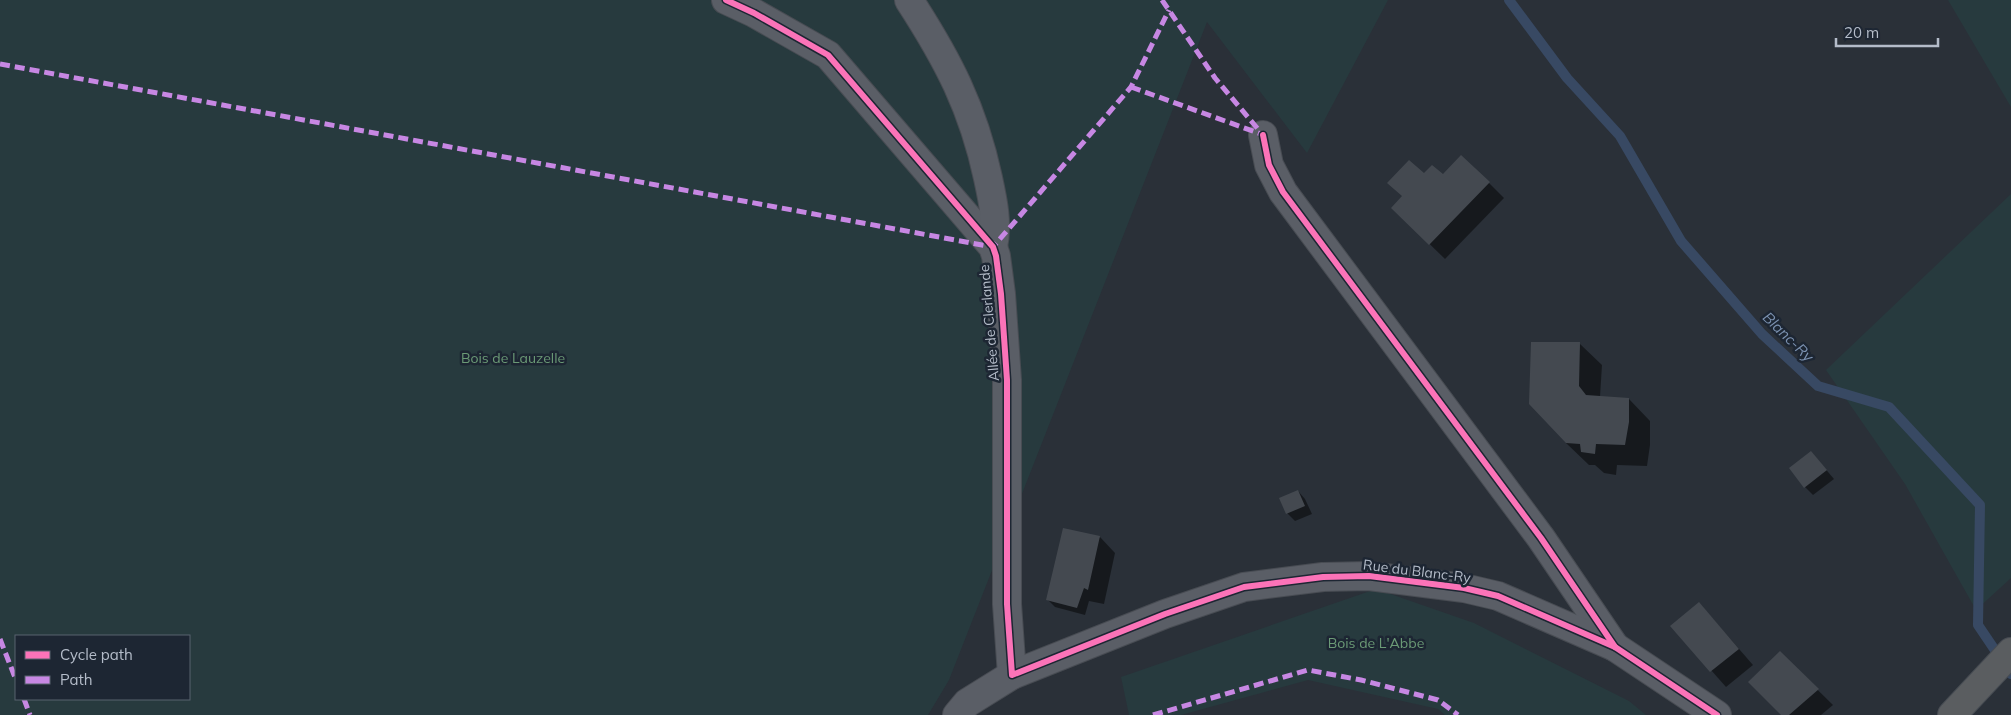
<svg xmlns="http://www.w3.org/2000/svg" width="2011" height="715" font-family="Mulish,sans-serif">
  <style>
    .green { fill: #273a3e; fill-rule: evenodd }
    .shadow { fill: #0007 }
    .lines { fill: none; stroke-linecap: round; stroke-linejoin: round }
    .stream { stroke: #384963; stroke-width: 10 }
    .building { fill: #444950 }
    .street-casing { stroke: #484c53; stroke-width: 30 }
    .highway-casing { stroke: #474c53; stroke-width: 30 }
    .street { stroke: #5a5e66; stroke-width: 28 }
    .highway { stroke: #5a5d60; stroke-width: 28 }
    .quiet { stroke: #c787e3; stroke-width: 5; stroke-dasharray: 10 5; stroke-linecap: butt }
    .cycleway-casing { stroke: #1d2633; stroke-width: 9 }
    .cycleway { stroke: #fb73b8; stroke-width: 6 }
    .labels { text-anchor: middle; stroke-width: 5; stroke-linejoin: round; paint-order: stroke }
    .street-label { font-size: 14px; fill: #b4bcc9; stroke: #1d2633 }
    .park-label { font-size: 14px; fill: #6b9a76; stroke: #1d2633 }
    .water-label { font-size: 15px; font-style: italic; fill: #7c92b1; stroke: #1d2633 }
  </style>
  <rect width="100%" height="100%" fill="#2a3038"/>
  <g class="green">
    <path d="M0 0H1388L1307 153 1207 22 949 680 928 715H0ZM16 636H189V699H16Z"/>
    <path d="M1948 0H2011V107Z"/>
    <path d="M2011 194V578L1976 610 1905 484 1826 370Z"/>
    <path d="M1376 589 1474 623 1629 701 1646 715H1445L1438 709 1308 680 1181 715H1129L1121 677Z"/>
  </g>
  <g class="shadow">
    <path d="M1424 175 1443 176 1489 183 1504 198 1445 259 1408 223Z"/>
    <path d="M1580 344 1602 365 1600 397 1629 399 1650 421V445L1647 466 1617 465 1616 475 1604 473 1595 465H1589L1566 443Z"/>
    <path d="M1811 452 1834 479 1813 495 1805 487Z"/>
    <path d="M1298 491 1305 499 1312 514 1295 521 1287 513Z"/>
    <path d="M1100 537 1115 553 1104 604 1089 601 1085 615 1055 607 1047 599Z"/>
    <path d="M1699 603 1753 665 1726 687 1672 626Z"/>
    <path d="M1780 653 1833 705 1821 715H1783Z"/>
  </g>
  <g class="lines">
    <path class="stream" d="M1509 0 1567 78 1620 136 1681 241 1762 334 1818 386 1889 407 1980 505 1978 625 2011 674"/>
  </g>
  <g class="building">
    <path d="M1461 155 1490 182 1429 245 1391 208 1402 196 1387 183 1409 160 1424 173 1432 165 1443 174Z"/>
    <path d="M1531 342H1580L1579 386 1586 395 1629 398V422L1625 445 1596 444 1595 454 1581 452 1580 444 1566 443 1529 404Z"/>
    <path d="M1811 451 1827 470 1804 488 1789 468Z"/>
    <path d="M1298 490 1305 506 1286 514 1279 498Z"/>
    <path d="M1063 528 1100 536 1088 590 1084 588 1077 608 1046 600Z"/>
    <path d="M1699 602 1739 649 1710 672 1670 626Z"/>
    <path d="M1780 651 1819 689 1789 715H1781L1748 682Z"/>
  </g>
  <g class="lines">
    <g class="street-casing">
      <g id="street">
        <path d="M726 0 754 13 828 55 993 247 996 256 1001 294 1007 380V604L1012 675"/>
        <path d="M909 0C948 60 973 108 988 178 993 201 998 224 993 247"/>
        <path d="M1263 135 1269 165 1283 192 1541 538 1615 647"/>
        <path d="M957 715 967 703 1012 675 1165 614 1244 587 1323 577 1369 576 1464 588 1498 596 1615 647 1717 715"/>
      </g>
    </g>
    <g class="highway-casing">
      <path id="highway" d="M1952 715 2011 652"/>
    </g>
    <use href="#street" class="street"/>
    <use href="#highway" class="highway"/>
    <g class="quiet">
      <path d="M1162 0 1215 78 1263 135"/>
      <path d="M0 64 993 247 1131 87 1169 10"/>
      <path d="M1131 87 1261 134"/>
      <path d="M0 639 16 680"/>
      <path d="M24 699 30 715"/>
      <path d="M1153 715 1308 670 1361 680 1438 700 1458 715"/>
    </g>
    <g class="cycleway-casing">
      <g id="cycleway">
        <path d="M726 0 754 13 828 55 993 247 996 256 1001 294 1007 380V604L1012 675 1165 614 1244 587 1323 577 1369 576 1464 588 1498 596 1615 647 1717 715"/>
        <path d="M1263 135 1269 165 1283 192 1541 538 1615 647"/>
      </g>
    </g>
    <use href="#cycleway" class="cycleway"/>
  </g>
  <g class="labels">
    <g class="street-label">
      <text transform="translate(989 323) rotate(-95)" y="5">Allée de Clerlande</text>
      <text transform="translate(1417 571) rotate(7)" y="5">Rue du Blanc-Ry</text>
    </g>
    <g class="park-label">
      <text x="513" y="363">Bois de Lauzelle</text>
      <text x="1376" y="648">Bois de L'Abbe</text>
    </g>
    <g class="water-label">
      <text transform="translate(1788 337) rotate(44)" y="5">Blanc-Ry</text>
    </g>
  </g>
  <rect x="15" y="635" width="175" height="65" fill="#1d2633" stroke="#59626f"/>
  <rect x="25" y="651" width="25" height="8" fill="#fb73b8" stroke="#59626f"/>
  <text x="60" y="660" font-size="15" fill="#b4bcc9">Cycle path</text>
  <rect x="25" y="676" width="25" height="8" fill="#c787e3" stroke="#59626f"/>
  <text x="60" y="685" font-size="15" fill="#b4bcc9">Path</text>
  <path d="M1836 38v8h102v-8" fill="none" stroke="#b4bcc9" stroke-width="2.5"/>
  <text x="1844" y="38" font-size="15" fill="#b4bcc9" stroke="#1d2633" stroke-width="4" paint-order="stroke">20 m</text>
</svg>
